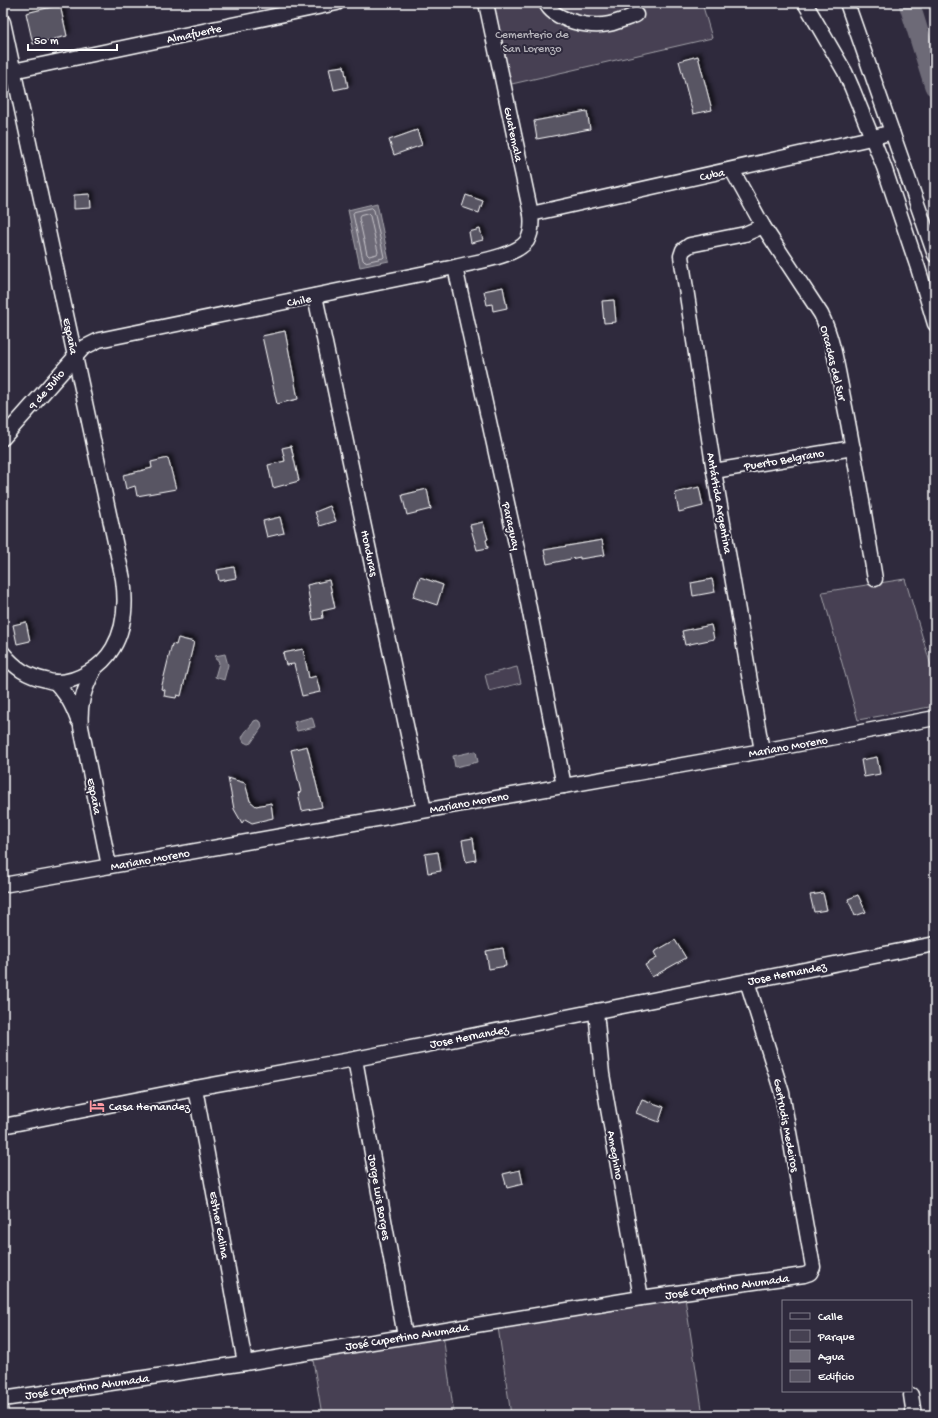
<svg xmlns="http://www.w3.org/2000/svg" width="938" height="1418" font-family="'Gochi Hand',sans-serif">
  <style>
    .green { fill: #464152; stroke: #a2a0a8 }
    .water { fill: #6d6a77; stroke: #a7a6ad }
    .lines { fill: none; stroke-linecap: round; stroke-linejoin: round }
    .shore { stroke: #c5c3c9; stroke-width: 1 }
    .river { stroke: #6d6a77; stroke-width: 21 }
    .building { fill: #595564; stroke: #fff; filter: url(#shadow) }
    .minor-casing { stroke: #fff; stroke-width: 17 }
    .minor { stroke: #2f2a3d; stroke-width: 14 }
    .labels { text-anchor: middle; stroke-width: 4; stroke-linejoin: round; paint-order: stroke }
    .street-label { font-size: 12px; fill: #fff; stroke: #2f2a3d }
    .park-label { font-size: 12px; fill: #b5b3ba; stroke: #2f2a3d }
    .poi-label { font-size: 12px; fill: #fff; stroke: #2f2a3d; text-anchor: start }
  </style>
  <defs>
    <filter id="shadow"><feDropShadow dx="3.5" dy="-3.5" stdDeviation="2" flood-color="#0009"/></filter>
  </defs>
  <rect width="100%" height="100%" fill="#2f2a3d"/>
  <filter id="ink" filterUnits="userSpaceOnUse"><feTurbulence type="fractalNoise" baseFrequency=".025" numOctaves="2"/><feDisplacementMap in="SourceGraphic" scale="8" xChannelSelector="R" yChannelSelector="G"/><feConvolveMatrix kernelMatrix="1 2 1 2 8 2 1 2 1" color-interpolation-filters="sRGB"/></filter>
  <g filter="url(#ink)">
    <g class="green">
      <path d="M486 3H702L712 38 503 86Z"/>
      <path d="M905 579 935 679V706L858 720 822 592Z"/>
      <path d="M517 667 521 683 489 691 485 675Z"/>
      <path d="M685 1298 703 1415H511L498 1327Z"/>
      <path d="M443 1335 454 1415H322L312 1354Z"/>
    </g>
    <g class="water">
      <path d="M377 203 389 261 360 267 348 210Z"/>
      <path d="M225 654 228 665 224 680 215 677 219 663 218 660H216L215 656Z"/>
      <path d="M312 717 315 727 297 731 294 722Z"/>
      <path d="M257 720 261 722 262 727 251 743 248 744 244 742 242 738C245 730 251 727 254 721Z"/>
      <path d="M476 751 478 762 455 767 453 756Z"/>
    </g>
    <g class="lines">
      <g class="shore">
        <path d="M372 208 374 210 384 257 383 258 365 262 363 260 353 214 354 212Z"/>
        <path d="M368 214 370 216 378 252 377 254 369 256 367 254 359 218 360 216Z"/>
      </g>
      <path class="river" d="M909 3 935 86"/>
    </g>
    <g class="building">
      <path d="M60 5 67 36 33 44 26 13Z"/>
      <path d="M698 56 712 110 693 114 679 61Z"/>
      <path d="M344 66 348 87 334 90 329 68Z"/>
      <path d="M587 111 590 129 537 139 534 121Z"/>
      <path d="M417 130 422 145 394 155 389 140Z"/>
      <path d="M90 194 91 208 74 209V195Z"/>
      <path d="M466 195 483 201 479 213 462 207Z"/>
      <path d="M480 229 483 240 471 243 469 232Z"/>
      <path d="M503 287 507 308 493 311 492 304 487 305 484 291Z"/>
      <path d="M614 300 616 322 604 323 602 301Z"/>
      <path d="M285 331 298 399 277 404 262 336Z"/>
      <path d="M291 446 299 481 273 488 268 465 285 461 282 448Z"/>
      <path d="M168 458 176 489 137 496 135 486 126 489 123 475 152 468 151 462Z"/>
      <path d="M699 487 703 506 679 512 675 493Z"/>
      <path d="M427 489 431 509 407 515 402 495Z"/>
      <path d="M330 506 336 521 320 526 315 512Z"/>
      <path d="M280 517 284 533 267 537 263 521Z"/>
      <path d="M483 522 488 539 486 540 488 548 477 550 470 525Z"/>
      <path d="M602 540 605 555 580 559V557L547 564 544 550Z"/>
      <path d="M234 567 236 578 219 581 217 570Z"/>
      <path d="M420 577 443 585 437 605 413 597Z"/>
      <path d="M712 579 715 592 693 596 691 583Z"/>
      <path d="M329 580 335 608 322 611 323 618 313 620 307 585Z"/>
      <path d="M26 622 30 641 17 644 13 625Z"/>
      <path d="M711 625 714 639 685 645 682 631Z"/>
      <path d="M178 638 194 642 181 696 177 695 176 698 164 696 165 690 161 689 172 644 176 645Z"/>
      <path d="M303 649 309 678 316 676 320 692 302 696 294 664 286 665 283 653Z"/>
      <path d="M307 746 322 807 302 811 298 793 301 792 291 750Z"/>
      <path d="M877 757 880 774 864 777 861 760Z"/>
      <path d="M228 778 245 783 250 801 256 806 271 803 273 818 252 823 245 819 242 823 234 809Z"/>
      <path d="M473 838 476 860 466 862 462 840Z"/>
      <path d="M438 852 441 871 428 873 425 854Z"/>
      <path d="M823 893 827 910 814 912 810 895Z"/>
      <path d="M858 895 866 912 855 916 848 899Z"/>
      <path d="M675 940 686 958 652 977 645 965 657 958 654 952Z"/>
      <path d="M503 948 506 966 489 969 486 951Z"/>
      <path d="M642 1099 664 1107 659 1122 636 1113Z"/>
      <path d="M520 1170 523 1184 507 1188 503 1174Z"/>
    </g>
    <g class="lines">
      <g class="minor-casing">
        <g id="minor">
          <path d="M546 3C554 21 591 28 609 24 618 22 627 18 636 15"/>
          <path d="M805 3 845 72 852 88 884 167 918 268 935 324"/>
          <path d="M847 3 935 255"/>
          <path d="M3 22 123 579C126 601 125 628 113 648 102 667 77 683 55 682 52 682 49 681 46 680 27 676 15 668 3 653"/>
          <path d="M3 73 337 3"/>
          <path d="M732 170 763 226 821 314C834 341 838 372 844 402 856 461 865 520 875 579"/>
          <path d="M531 214 871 138 892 132"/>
          <path d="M455 267 520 562 564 786"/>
          <path d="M315 296 424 810"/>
          <path d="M3 438 83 348 99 340 455 267C474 262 515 257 527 241 532 233 532 223 531 214L486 3"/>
          <path d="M714 471 853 448"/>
          <path d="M95 668C84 689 79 703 81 727L109 866"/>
          <path d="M55 682C67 695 72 704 78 720"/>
          <path d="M762 751 714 471 681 256 683 250 690 245 745 234 763 226"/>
          <path d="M3 885 762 751 935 718"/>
          <path d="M596 1011 602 1074 641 1298"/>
          <path d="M355 1059 405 1336"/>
          <path d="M195 1088 245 1363"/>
          <path d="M3 1126 195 1088 355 1059 935 944"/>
          <path d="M911 1395 914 1415"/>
          <path d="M3 1399 245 1363 641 1298 804 1275 810 1273 813 1267 782 1093 747 981"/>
        </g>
      </g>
      <use href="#minor" class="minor"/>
    </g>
  </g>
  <defs>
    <g id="hotel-bare" transform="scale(1.2)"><path d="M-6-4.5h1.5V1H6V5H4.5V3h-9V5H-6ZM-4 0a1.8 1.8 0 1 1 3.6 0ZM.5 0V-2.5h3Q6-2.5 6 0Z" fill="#ff9aa2" stroke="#2f2a3d" stroke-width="2.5" paint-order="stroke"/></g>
  </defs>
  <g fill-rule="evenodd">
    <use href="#hotel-bare" x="97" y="1106"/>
  </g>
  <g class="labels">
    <g class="street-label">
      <text transform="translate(194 33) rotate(-12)" y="4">Almafuerte</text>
      <text transform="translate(514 134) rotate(78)" y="4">Guatemala</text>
      <text transform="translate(712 174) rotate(-12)" y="4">Cuba</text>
      <text transform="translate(299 300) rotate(-11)" y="4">Chile</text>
      <text transform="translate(71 336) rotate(78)" y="4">España</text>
      <text transform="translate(834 363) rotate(76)" y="4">Orcadas del Sur</text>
      <text transform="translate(46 389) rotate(-49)" y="4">9 de Julio</text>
      <text transform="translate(784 459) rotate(-10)" y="4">Puerto Belgrano</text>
      <text transform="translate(720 503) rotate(80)" y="4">Antártida Argentina</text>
      <text transform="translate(512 526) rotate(77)" y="4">Paraguay</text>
      <text transform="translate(370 553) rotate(78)" y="4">Honduras</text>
      <text transform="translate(788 746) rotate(-10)" y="4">Mariano Moreno</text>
      <text transform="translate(95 796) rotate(79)" y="4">España</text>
      <text transform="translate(469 802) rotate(-10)" y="4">Mariano Moreno</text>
      <text transform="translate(150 859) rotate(-10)" y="4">Mariano Moreno</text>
      <text transform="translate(787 973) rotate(-11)" y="4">Jose Hernandez</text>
      <text transform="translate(469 1036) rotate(-11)" y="4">Jose Hernandez</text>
      <text transform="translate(787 1125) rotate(79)" y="4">Gertrudis Medeiros</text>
      <text transform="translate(616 1155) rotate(80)" y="4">Ameghino</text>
      <text transform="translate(380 1197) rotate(80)" y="4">Jorge Luis Borges</text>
      <text transform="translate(220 1225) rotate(80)" y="4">Esther Galina</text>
      <text transform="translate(727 1286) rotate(-8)" y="4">José Cupertino Ahumada</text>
      <text transform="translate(407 1336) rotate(-9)" y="4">José Cupertino Ahumada</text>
      <text transform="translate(87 1386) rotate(-8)" y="4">José Cupertino Ahumada</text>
    </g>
    <g class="park-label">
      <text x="532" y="38">Cementerio de<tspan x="532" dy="14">San Lorenzo</tspan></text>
    </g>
    <g class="poi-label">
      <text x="109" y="1110">Casa Hernandez</text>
    </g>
  </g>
  <rect width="938" height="1418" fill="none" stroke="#2f2a3d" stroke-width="16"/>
  <rect x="8" y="8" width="922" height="1402" fill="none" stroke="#fff" stroke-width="1.5" filter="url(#ink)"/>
  <rect x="782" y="1300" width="130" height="92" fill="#2f2a3d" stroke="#827f8b"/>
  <rect x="790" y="1313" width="20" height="6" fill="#2f2a3d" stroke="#827f8b"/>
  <text x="818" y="1320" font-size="12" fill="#ffffff">Calle</text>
  <rect x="790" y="1330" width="20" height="12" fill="#464152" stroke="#827f8b"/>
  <text x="818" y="1340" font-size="12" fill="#ffffff">Parque</text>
  <rect x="790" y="1350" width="20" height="12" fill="#6d6a77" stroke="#827f8b"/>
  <text x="818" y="1360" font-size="12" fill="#ffffff">Agua</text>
  <rect x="790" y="1370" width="20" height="12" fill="#595564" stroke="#827f8b"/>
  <text x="818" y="1380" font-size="12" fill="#ffffff">Edificio</text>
  <path d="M28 44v6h89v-6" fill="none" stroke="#ffffff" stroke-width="2"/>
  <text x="34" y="44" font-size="12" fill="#ffffff" stroke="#2f2a3d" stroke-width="3" paint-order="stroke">50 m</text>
</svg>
